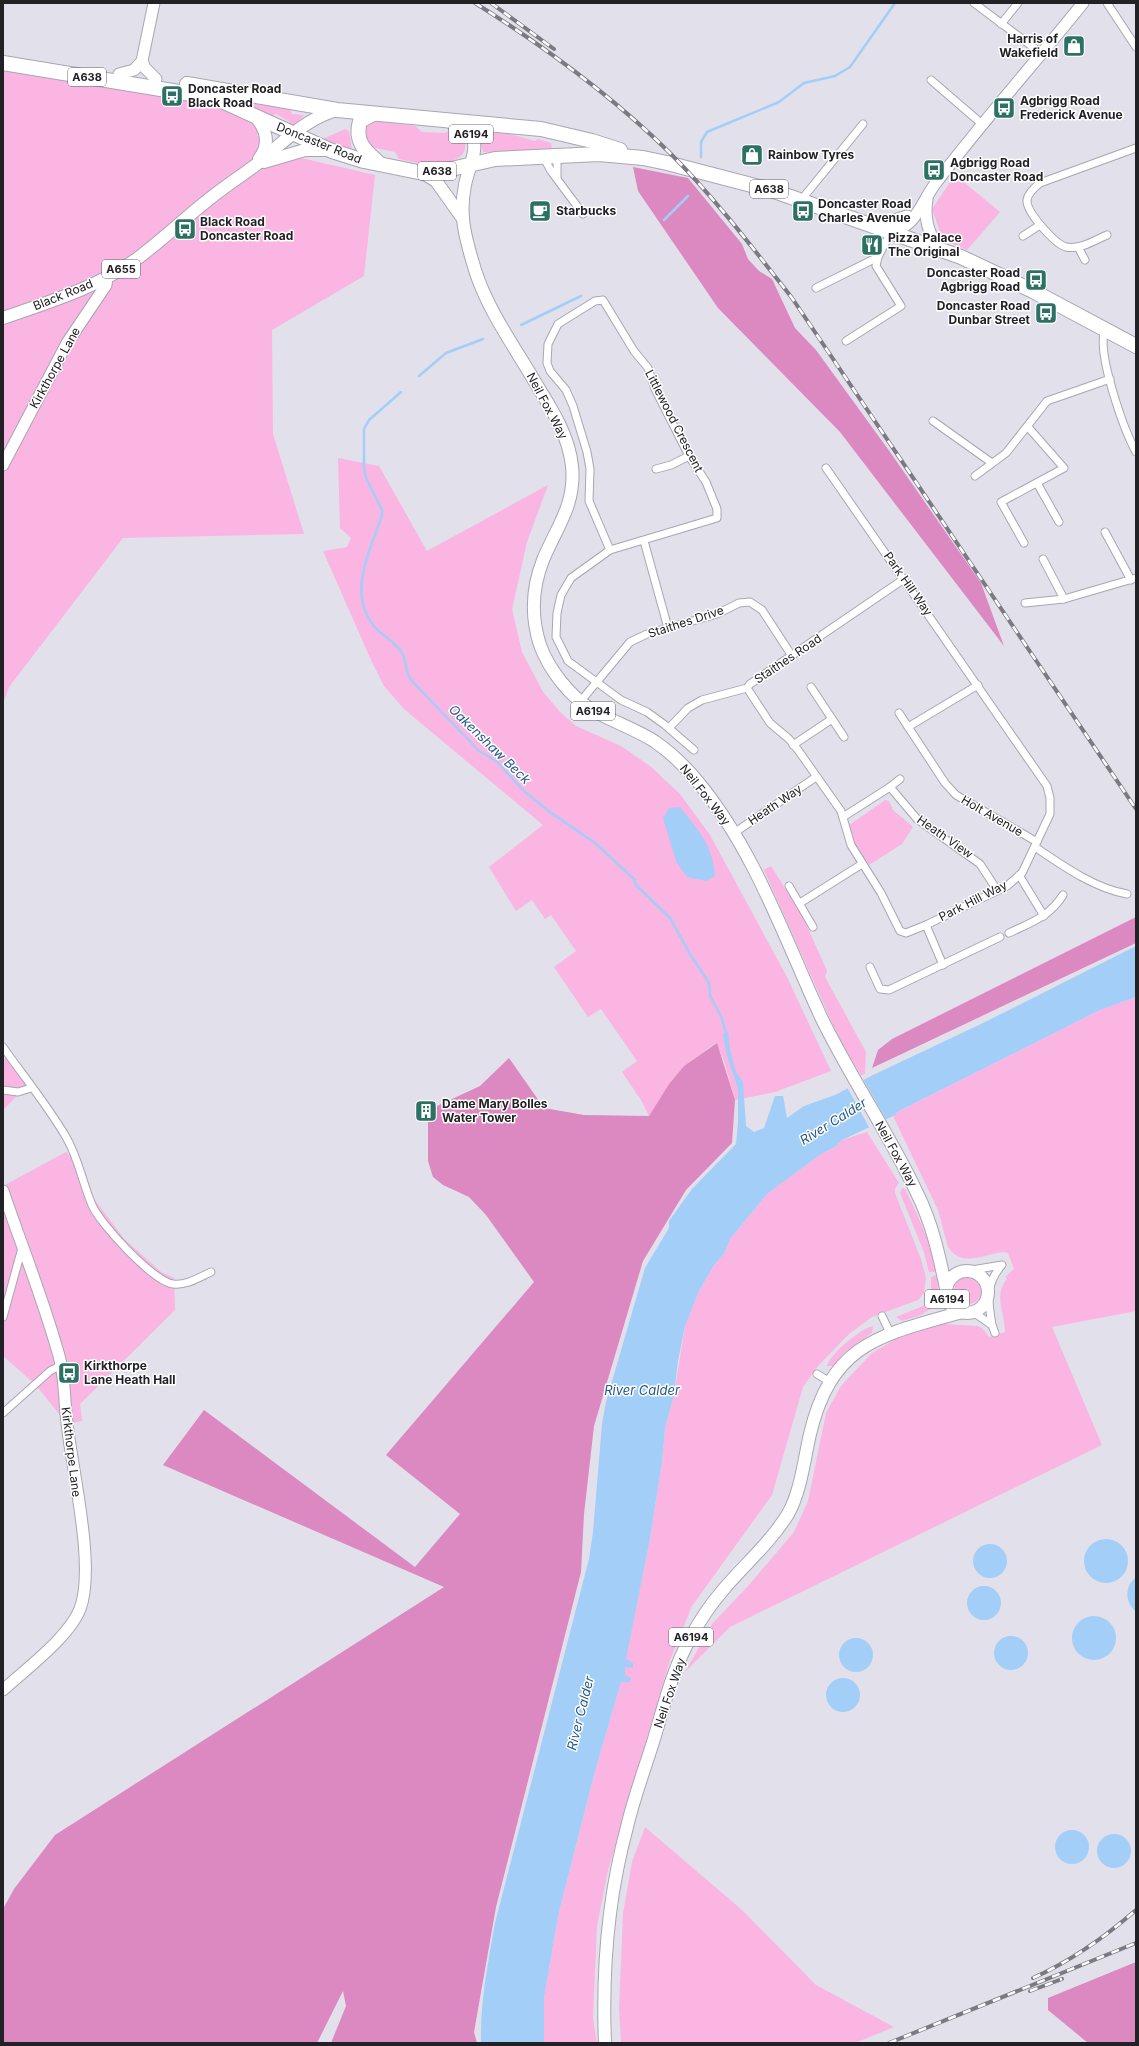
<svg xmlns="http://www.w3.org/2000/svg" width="1139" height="2046" font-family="Inter,sans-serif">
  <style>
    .green { fill: #fab5e2 }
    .forest { fill: #dc88c1 }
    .water { fill: #a2cef8 }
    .pier { fill: #e1e0eb }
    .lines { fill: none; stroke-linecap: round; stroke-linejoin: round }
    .stream { stroke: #a2cef8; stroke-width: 2.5 }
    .street-casing { stroke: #a8a6b1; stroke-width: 9 }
    .secondary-casing { stroke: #a8a6b1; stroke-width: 13 }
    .primary-casing { stroke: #a8a6b1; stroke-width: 14 }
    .highway-casing { stroke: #a8a6b1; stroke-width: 16 }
    .street { stroke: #fff; stroke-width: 7 }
    .secondary { stroke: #fff; stroke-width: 11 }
    .primary { stroke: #fff; stroke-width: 12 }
    .highway { stroke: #fff; stroke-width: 14 }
    .rail-casing { stroke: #7b7a82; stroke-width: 4 }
    .rail { stroke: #fff; stroke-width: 2.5; stroke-dasharray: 8; stroke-linecap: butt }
    .labels { text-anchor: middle; stroke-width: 3; stroke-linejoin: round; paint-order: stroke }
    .shield { fill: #fff; stroke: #646467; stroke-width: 1 }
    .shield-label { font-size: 11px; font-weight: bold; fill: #222126 }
    .poi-label { font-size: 12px; font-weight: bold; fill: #222126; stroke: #fff; text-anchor: start }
    .street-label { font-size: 12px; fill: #222126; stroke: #fff }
    .water-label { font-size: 13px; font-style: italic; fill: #255a87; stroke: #fff }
  </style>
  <rect width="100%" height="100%" fill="#e1e0eb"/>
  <g class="green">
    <path d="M3 63 137 84 254 115 259 131 257 136 297 157 375 175 364 276 272 330 273 434 304 534 123 538 9 687 3 704Z"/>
    <path d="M253 103 290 109 292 114 304 115 292 129 287 126 290 122 276 114 270 117 253 106Z"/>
    <path d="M369 120 415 126 422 132 444 133 451 130 459 132C477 156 452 164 430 164 420 164 410 161 399 159L395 152 366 146 361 126Z"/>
    <path d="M484 127 535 141 538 139 551 143 552 149 483 152 477 129Z"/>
    <path d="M345 129 349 131 352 150 349 151 323 139Z"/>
    <path d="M955 175 1000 212 967 250 943 240 932 209Z"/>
    <path d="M338 458 379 466 427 551 548 485 527 542 512 609 522 652 543 692 561 713 576 726 621 746 650 766 680 794 710 835 787 977 831 1071 775 1092 735 1100 724 1061 716 1043 684 1066 669 1084 649 1116 641 1100 622 1072 637 1061 601 1009 588 1017 554 967 576 951 551 915 545 919 532 900 516 911 489 867 543 825 404 709 384 686 371 660 323 551 347 547 351 538 340 528Z"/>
    <path d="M885 800 889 801 893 810 913 827 902 844 869 865 852 841 848 826Z"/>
    <path d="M771 866 803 917 827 971 825 977 866 1052 865 1074 861 1075 841 1043 764 870Z"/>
    <path d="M1136 997V1311L1052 1327 1102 1445 730 1627 685 1672 712 1624 749 1585 794 1532 808 1501 826 1413 841 1386 872 1353 896 1339 943 1324 978 1326 982 1328 989 1337 1005 1332C1005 1313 993 1296 1007 1279L1005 1277 1014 1269 1008 1253C993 1248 964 1272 948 1247L938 1210 893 1116 899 1111 1100 1010Z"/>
    <path d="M6 1058 27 1086 3 1110V1060Z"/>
    <path d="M867 1132 899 1183 895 1189V1193L921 1259 926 1278 924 1293 918 1300 872 1317 849 1334 818 1366 803 1387 772 1495 692 1606 669 1663 608 1870 597 1926 593 2018 597 2043H544V1998L558 1916 595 1771 621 1682 649 1544 662 1463 665 1428 674 1395 685 1326 699 1291 714 1265 724 1254 730 1239 767 1194 821 1154 835 1147 842 1140Z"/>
    <path d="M66 1152 85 1171 94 1199 125 1240 161 1272 174 1278 175 1310 80 1404 82 1421 67 1424 35 1384 3 1356V1186Z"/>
    <path d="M902 1188 905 1189C913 1205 938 1257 935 1272H929L924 1252 900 1193Z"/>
    <path d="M936 1275C939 1284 939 1296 934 1304L929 1301 931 1296V1277Z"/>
    <circle cx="968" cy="1290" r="14"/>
    <path d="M928 1302 933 1307 921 1315 902 1321 896 1317 923 1306Z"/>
    <path d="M873 1326 872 1333 844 1353 833 1366H827C829 1355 861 1328 873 1326Z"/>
    <path d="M645 1827 742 1910 816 1985 894 2027 855 2043H621L619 2008 623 1913 632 1862Z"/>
  </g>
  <g class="forest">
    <path d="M633 167 688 178 742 244 748 259 759 271 772 279 795 328 816 350 890 452 981 583 1004 646 840 432 718 308 638 191Z"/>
    <path d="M1136 917V943L872 1068 878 1050 892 1039Z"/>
    <path d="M717 1043 735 1100 732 1143 686 1190 643 1261 594 1426 584 1514 581 1572 496 1907 474 2032 477 2043H331L346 2006 343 1991 317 2043H3V1909L14 1889 55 1835 444 1587 163 1465 204 1410 415 1567 460 1514 386 1455 534 1282 486 1215 469 1197 443 1185 433 1177 428 1161V1119L437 1106 480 1086 509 1058 544 1108 584 1115 649 1116 669 1084 684 1066Z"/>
    <path d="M1136 1962 1135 2043H1088L1048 2010V1998Z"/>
  </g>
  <g class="water">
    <path d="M680 807C698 830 713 845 715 876L706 881 687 877 676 861 663 818 669 808Z"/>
    <path d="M1136 946V997L1100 1010 899 1111 893 1116 842 1140 835 1147 821 1154 767 1194 730 1239 724 1254 714 1265 699 1291 685 1326 678 1361 674 1395 665 1428 662 1463 649 1544 626 1659 633 1663V1668L625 1667V1675L631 1678 630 1682H621L595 1771 558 1916 544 1998V2043H481C480 2003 488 1963 495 1923L589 1559 593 1532 602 1424 606 1402 645 1268 669 1228V1221L692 1189 736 1144 738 1123V1089L726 1052 723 1034 728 1032 730 1050 736 1072 743 1082 746 1126 754 1132 764 1128 775 1096H783L787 1118 804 1106 835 1095 873 1075 981 1024Z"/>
    <circle cx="1106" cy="1561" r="22"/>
    <circle cx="990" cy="1561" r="17"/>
    <path d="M1136 1577V1612C1125 1602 1124 1587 1136 1577Z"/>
    <circle cx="984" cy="1603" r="17"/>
    <circle cx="1094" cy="1638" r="22"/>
    <circle cx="1011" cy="1653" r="17"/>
    <circle cx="856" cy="1655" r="17"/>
    <circle cx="843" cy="1695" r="17"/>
    <circle cx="1072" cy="1847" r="17"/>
    <circle cx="1114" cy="1851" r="17"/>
  </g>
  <path class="pier" d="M863 1079 887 1121 870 1129 847 1087Z"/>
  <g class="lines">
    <g class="stream">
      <path d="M701 157V142L707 132 779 102 804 83 835 76 850 67 895 3"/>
      <path d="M664 220 688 196"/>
      <path d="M521 325 581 296"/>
      <path d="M419 376 446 353 483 339"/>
      <path d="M401 392 369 420 364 429V469L366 478 382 510V515C371 549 347 592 373 625 381 635 396 642 402 653 407 662 405 673 412 681L479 751 496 761 525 792 550 812 595 843 634 879 636 885 670 918 690 954 709 983 710 996 721 1016 726 1033"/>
    </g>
    <g class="street-casing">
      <g id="street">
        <path d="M974 3 1041 53"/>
        <path d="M1107 3 1136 47"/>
        <path d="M1001 24 1018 3"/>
        <path d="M931 80 982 124"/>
        <path d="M557 155V178"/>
        <path d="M543 156 551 171 583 214"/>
        <path d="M802 199 863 124"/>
        <path d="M1107 235C1095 240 1080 250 1066 247 1055 244 1026 212 1027 200 1028 193 1035 187 1040 183L1136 148"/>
        <path d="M1023 236 1040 225"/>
        <path d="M1078 247 1085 260"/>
        <path d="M816 288 878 257 891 232"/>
        <path d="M1105 330C1096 352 1124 430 1136 452"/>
        <path d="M846 341 901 306 876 266 878 257"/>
        <path d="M933 421 992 463"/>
        <path d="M656 469 671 465 689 456"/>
        <path d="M975 476 1006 453 1047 401 1110 379"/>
        <path d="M1037 483 1059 522"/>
        <path d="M1105 532 1131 580"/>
        <path d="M644 541 668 628"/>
        <path d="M1024 543 1001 502 1064 468 1028 427"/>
        <path d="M610 550 589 501 590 469 587 452 573 406 566 390 550 371 547 363 548 344 558 324 595 301 603 300 634 351 648 368 655 389 689 456 706 482 717 509V518L610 550 571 578 561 595 557 613 556 637 568 661 621 700 647 712 665 725 694 750"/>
        <path d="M1043 559 1064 599"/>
        <path d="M1025 603 1064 599 1136 578"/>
        <path d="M811 687 844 737"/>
        <path d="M747 688 770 723 789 739 798 750 841 811 851 845 881 893 900 931 906 933 926 925 1007 886 1022 873 1050 814V798L1047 786 826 468"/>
        <path d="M580 702 630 642 647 634 717 614 739 603 750 602 762 610 792 656"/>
        <path d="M899 713 945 783 956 795 1037 842"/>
        <path d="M908 727 978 685"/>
        <path d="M669 728 688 708 702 700 747 688 750 684 904 579"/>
        <path d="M793 745 832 719"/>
        <path d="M890 787 900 779"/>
        <path d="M843 817 890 787 917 819 980 864 997 890"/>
        <path d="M734 833 816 777"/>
        <path d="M1035 847C1063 866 1094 888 1127 894"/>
        <path d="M1019 875 1044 916"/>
        <path d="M789 886 813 927"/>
        <path d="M800 903 862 864"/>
        <path d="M926 925 943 965"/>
        <path d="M1009 933C1032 922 1049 917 1063 895"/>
        <path d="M870 967 880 989 889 990 1000 937"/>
        <path d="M3 1047C24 1077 48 1106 66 1137 79 1159 82 1182 92 1205 100 1224 154 1282 173 1284 186 1286 200 1277 211 1272"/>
        <path d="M3 1090 18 1092 31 1088"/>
        <path d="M966 1271 1002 1265C985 1284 988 1301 992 1325L973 1312"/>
        <path d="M882 1316 890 1333"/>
        <path d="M3 1317 22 1248"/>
        <path d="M992 1325 995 1333"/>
        <path d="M817 1374 830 1382"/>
        <path d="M3 1413 50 1371 61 1365"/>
      </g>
    </g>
    <g class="secondary-casing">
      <g id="secondary">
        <path d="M142 61 145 68 156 79"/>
        <path d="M119 74 134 70 142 61 154 3"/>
        <path d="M927 199C924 219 928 231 938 249"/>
        <path d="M869 222H888L907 216"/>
        <path d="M892 231C916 227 921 203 935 184 982 122 1034 64 1083 3"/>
        <path d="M3 465 67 343 106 285 107 277"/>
        <path d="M3 1191C21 1244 42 1296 57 1349 65 1373 64 1398 67 1423 72 1470 96 1567 80 1609 69 1637 26 1669 3 1690"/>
      </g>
    </g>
    <g class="primary-casing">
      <g id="primary">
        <path d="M254 115C266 128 271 144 259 159"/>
        <path d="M450 122 471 133C480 149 468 168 465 185 463 195 462 207 463 218 464 235 470 253 475 270 488 311 516 349 538 387 553 411 569 437 572 466 576 505 556 528 543 560 532 588 531 617 540 645 549 670 571 698 594 711 614 722 635 729 654 741 670 752 685 766 698 782 755 851 784 937 821 1017 850 1077 889 1133 917 1193 932 1223 939 1255 946 1288"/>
        <path d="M264 162 305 150H327"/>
        <path d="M423 173 436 181 463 219"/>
        <path d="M3 318C49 302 99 287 138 258 162 240 184 219 208 200 224 187 241 176 257 164 282 143 304 120 336 110"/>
        <circle cx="967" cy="1292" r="21"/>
        <path d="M605 2043C602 1971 608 1897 627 1827 634 1797 645 1768 654 1739 664 1705 673 1668 691 1637 700 1620 711 1604 723 1590 745 1564 770 1543 788 1514 801 1491 804 1460 810 1434 832 1342 881 1335 962 1312"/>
      </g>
    </g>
    <g class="highway-casing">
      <g id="highway">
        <path d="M3 63 197 95 224 102 332 151 364 161 423 173 447 170 495 159 599 154 643 158 667 163 771 190 961 257 1033 291 1136 346"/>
        <path d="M187 84 337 110 541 129 592 141 620 150"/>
        <path d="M373 114 360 121C354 142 365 151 380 164"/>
      </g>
    </g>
    <use href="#street" class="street"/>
    <use href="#secondary" class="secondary"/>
    <use href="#primary" class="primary"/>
    <use href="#highway" class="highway"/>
    <g class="rail-casing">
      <g id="rail">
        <path d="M475 3C542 45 613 97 669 152 714 197 753 248 792 298L1136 809"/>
        <path d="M491 3 554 49"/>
        <path d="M1033 1978C1071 1961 1105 1937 1136 1910"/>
        <path d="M1030 1991 1062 1979"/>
        <path d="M889 2043 1136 1943"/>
      </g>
    </g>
    <use href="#rail" class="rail"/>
  </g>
  <defs>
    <g id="shop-square" transform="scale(1.15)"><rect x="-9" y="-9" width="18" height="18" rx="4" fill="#2d7164" stroke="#fff"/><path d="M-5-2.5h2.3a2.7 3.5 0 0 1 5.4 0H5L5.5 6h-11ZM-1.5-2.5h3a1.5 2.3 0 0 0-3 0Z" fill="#fff"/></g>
    <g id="bus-square" transform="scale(1.15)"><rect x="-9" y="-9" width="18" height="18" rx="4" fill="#2d7164" stroke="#fff"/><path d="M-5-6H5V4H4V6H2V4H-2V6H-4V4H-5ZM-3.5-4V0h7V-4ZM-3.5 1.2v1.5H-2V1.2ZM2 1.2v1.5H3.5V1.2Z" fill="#fff"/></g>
    <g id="cafe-square" transform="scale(1.15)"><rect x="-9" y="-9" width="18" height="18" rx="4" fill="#2d7164" stroke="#fff"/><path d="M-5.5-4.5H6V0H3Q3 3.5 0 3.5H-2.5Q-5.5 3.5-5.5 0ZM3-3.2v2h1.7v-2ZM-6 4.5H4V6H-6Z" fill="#fff"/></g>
    <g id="restaurant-square" transform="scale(1.15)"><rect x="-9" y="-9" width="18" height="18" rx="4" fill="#2d7164" stroke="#fff"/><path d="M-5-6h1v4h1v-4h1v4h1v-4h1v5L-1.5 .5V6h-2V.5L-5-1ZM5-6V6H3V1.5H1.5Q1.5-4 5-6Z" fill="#fff"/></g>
    <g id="building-square" transform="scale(1.15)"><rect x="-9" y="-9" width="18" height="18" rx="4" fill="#2d7164" stroke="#fff"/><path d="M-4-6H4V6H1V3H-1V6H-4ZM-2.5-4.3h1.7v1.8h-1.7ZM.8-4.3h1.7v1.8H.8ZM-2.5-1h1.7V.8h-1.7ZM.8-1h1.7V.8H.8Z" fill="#fff"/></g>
  </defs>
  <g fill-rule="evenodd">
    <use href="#shop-square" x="1074" y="46"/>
    <use href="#bus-square" x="172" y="96"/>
    <use href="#bus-square" x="1004" y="108"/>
    <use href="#shop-square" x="752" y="155"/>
    <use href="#bus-square" x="934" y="170"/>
    <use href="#cafe-square" x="540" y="211"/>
    <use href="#bus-square" x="803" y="211"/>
    <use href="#bus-square" x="185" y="229"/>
    <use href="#restaurant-square" x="872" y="245"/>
    <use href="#bus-square" x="1036" y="280"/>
    <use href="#bus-square" x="1046" y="313"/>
    <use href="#building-square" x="426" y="1111"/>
    <use href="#bus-square" x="69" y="1373"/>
  </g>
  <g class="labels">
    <g class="shield">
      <rect x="68" y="68" width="38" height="18" rx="3"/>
      <rect x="449" y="125" width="44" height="18" rx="3"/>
      <rect x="418" y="162" width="38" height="18" rx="3"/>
      <rect x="750" y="180" width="38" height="18" rx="3"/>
      <rect x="102" y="260" width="38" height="18" rx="3"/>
      <rect x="571" y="702" width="44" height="18" rx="3"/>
      <rect x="925" y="1290" width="44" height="18" rx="3"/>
      <rect x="669" y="1628" width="44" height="18" rx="3"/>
    </g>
    <g class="shield-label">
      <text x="87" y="81">A638</text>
      <text x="471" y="138">A6194</text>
      <text x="437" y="175">A638</text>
      <text x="769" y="193">A638</text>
      <text x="121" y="273">A655</text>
      <text x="593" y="715">A6194</text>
      <text x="947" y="1303">A6194</text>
      <text x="691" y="1641">A6194</text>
    </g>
    <g class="poi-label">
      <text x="1058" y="43" text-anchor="end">Harris of<tspan x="1058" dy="14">Wakefield</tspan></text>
      <text x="188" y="93">Doncaster Road<tspan x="188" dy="14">Black Road</tspan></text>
      <text x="1020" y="105">Agbrigg Road<tspan x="1020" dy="14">Frederick Avenue</tspan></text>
      <text x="768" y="159">Rainbow Tyres</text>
      <text x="950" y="167">Agbrigg Road<tspan x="950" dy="14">Doncaster Road</tspan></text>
      <text x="818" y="208">Doncaster Road<tspan x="818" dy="14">Charles Avenue</tspan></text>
      <text x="556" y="215">Starbucks</text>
      <text x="200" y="226">Black Road<tspan x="200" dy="14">Doncaster Road</tspan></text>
      <text x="888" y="242">Pizza Palace<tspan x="888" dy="14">The Original</tspan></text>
      <text x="1020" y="277" text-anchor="end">Doncaster Road<tspan x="1020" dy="14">Agbrigg Road</tspan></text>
      <text x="1030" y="310" text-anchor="end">Doncaster Road<tspan x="1030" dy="14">Dunbar Street</tspan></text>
      <text x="442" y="1108">Dame Mary Bolles<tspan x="442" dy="14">Water Tower</tspan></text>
      <text x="84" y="1370">Kirkthorpe<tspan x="84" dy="14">Lane Heath Hall</tspan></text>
    </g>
    <g class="street-label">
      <text transform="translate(319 143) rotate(22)" y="4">Doncaster Road</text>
      <text transform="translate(63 295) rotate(-22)" y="4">Black Road</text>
      <text transform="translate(55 368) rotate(-61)" y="4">Kirkthorpe Lane</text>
      <text transform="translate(547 406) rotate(62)" y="4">Neil Fox Way</text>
      <text transform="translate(674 421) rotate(63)" y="4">Littlewood Crescent</text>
      <text transform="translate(908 584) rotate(55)" y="4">Park Hill Way</text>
      <text transform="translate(686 622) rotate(-18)" y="4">Staithes Drive</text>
      <text transform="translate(788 659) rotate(-34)" y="4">Staithes Road</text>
      <text transform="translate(705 795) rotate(52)" y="4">Neil Fox Way</text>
      <text transform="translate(775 805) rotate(-34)" y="4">Heath Way</text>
      <text transform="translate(992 816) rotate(30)" y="4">Holt Avenue</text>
      <text transform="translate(945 837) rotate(35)" y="4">Heath View</text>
      <text transform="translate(973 901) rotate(-27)" y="4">Park Hill Way</text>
      <text transform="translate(896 1154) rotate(61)" y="4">Neil Fox Way</text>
      <text transform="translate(71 1452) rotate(83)" y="4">Kirkthorpe Lane</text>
      <text transform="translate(670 1693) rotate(-71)" y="4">Neil Fox Way</text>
    </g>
    <g class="water-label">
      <text transform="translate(490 744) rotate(44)" y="5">Oakenshaw Beck</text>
      <text transform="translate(833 1121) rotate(-32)" y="5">River Calder</text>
      <text x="642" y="1395">River Calder</text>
      <text transform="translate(580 1713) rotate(-76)" y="5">River Calder</text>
    </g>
  </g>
  <rect width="1139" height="2046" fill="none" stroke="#222126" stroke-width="8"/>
</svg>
